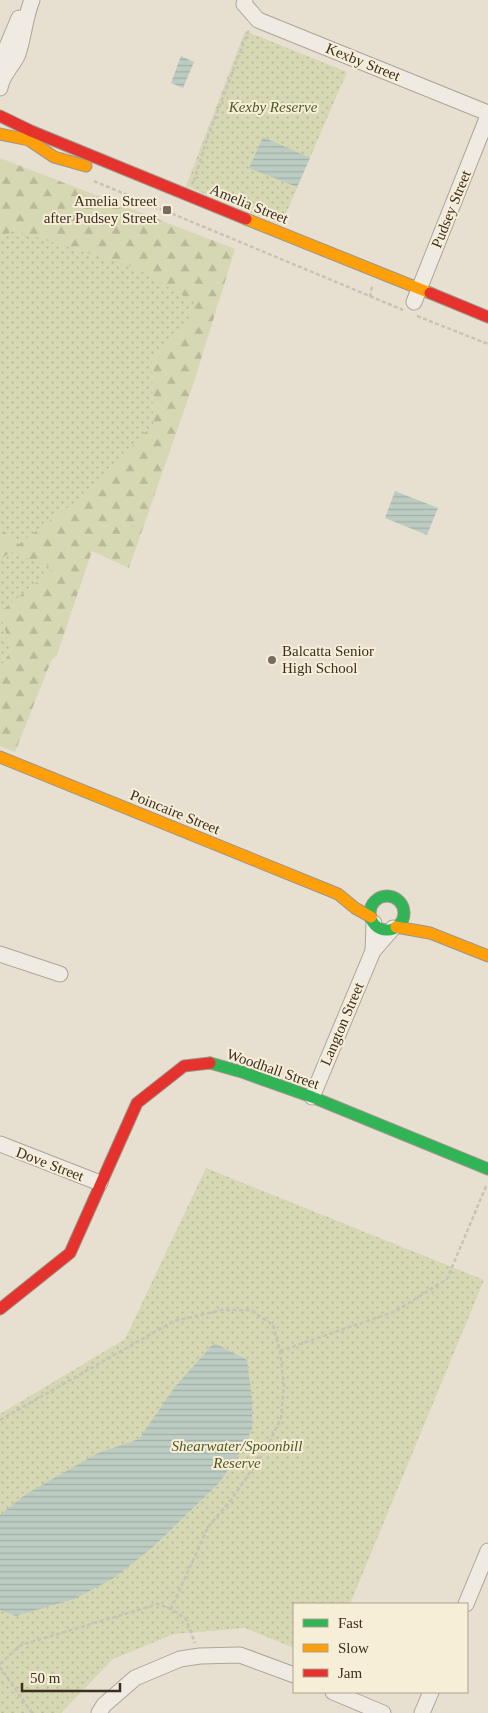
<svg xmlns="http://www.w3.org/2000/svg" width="488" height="1713" font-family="Georgia,serif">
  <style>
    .forest { fill: url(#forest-firs) }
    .park { fill: url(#park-dots) }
    .water { fill: url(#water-rules) }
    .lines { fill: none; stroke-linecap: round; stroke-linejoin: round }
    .street-casing { stroke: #ada599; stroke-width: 17 }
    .fast-casing { stroke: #9c958a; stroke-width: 13 }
    .slow-casing { stroke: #9c958a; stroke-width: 13 }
    .jam-casing { stroke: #9c958a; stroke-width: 13 }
    .path { stroke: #c8c2b9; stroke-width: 2.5; stroke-dasharray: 4 2.5; stroke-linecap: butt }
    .street { stroke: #efebe3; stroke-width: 15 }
    .fast { stroke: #30b455; stroke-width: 11 }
    .slow { stroke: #ff9f0a; stroke-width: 11 }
    .jam { stroke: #e5322d; stroke-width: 11 }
    .poi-dot { fill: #786c5e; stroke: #f7eed8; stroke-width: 2 }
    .labels { text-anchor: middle; stroke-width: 4; stroke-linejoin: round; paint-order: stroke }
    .street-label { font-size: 15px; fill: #3d2e20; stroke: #f7eed8 }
    .park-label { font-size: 15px; font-style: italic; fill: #4d5a26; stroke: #f7eed8 }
    .poi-label { font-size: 15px; fill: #3d2e20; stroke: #f7eed8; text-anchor: end }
  </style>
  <defs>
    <pattern id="forest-firs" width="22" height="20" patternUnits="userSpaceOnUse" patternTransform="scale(1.25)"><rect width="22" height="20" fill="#d6d7b3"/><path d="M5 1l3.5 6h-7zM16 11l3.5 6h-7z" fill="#b9b99a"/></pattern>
    <pattern id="park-dots" width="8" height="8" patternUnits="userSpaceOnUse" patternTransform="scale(1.25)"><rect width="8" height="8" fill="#d6d7b3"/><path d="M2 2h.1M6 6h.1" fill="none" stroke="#b9b99a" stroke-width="1.8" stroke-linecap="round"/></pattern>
    <pattern id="water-rules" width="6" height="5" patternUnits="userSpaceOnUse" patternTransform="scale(1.25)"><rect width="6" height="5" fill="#bcccc2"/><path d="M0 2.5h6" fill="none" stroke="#a2b0a6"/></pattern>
  </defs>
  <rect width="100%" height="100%" fill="#e7e0d1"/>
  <path class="forest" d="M0 158 235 249 194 382 129 568 92 551 57 655 51 661 15 752 0 746V667L11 651 0 612 11 552 0 560V528L19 544 153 424 152 356 188 326 13 230 0 241Z"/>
  <g class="park">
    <path d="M245 31 347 72 281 225 186 186Z"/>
    <path d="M13 230 134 267 194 302 188 326 152 356 153 424 90 491 19 544 0 528V241Z"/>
    <path d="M11 552 54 568 0 612 11 651 0 667V560Z"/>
    <path d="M206 1168 484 1280 350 1604H294V1648L245 1628 174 1634 113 1659 61 1713H0V1414L125 1339Z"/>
  </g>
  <g class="water">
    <path d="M181 56 194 62 183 88 171 83Z"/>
    <path d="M263 137 310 158 297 187 249 168Z"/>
    <path d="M395 491 438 508 427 535 385 518Z"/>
    <path d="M214 1343 247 1360 252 1398V1429L243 1448 219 1483 153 1547 114 1578 74 1599 16 1616 0 1610V1515L26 1494 98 1453 139 1439 174 1388Z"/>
  </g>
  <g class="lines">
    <g class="street-casing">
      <g id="street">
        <path d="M245 0 244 4 258 20 488 113"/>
        <path d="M0 63 19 18"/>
        <path d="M0 88C2 74 13 66 18 54 24 36 25 17 32 0"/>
        <path d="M414 302 488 116"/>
        <path d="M373 951 374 923"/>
        <path d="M0 954 60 974"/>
        <path d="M312 1097 373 951 393 928"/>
        <path d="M0 1144 100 1183"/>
        <path d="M466 1604 488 1551"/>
        <path d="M333 1692 383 1713"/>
        <path d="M99 1713 104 1705 135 1678 180 1659 200 1656 240 1655 294 1675"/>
        <path d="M422 1713 431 1692"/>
      </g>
    </g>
    <g class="fast-casing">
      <g id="fast">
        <circle cx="387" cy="913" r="17"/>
        <path d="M210 1063 242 1072 312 1097 488 1169"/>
      </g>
    </g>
    <g class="slow-casing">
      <g id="slow">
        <path d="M0 134 29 140 54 157 86 166"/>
        <path d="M246 219 430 293"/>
        <path d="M0 757 338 894 355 908 371 917"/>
        <path d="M396 927 430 933 488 956"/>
      </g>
    </g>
    <g class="jam-casing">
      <g id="jam">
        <path d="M0 116 31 131 246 219"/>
        <path d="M430 293 488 317"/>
        <path d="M0 1309 70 1253 137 1103 184 1066 210 1063"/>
      </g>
    </g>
    <g class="path">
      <path d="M94 181 403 310"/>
      <path d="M194 181 207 139 249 29"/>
      <path d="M370 297 372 286"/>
      <path d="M417 316 488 344"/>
      <path d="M280 1351 396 1311 447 1279 487 1184"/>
      <path d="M0 1420 174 1321 222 1310H251L273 1325 280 1351 284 1385 281 1418 266 1449 231 1500 208 1527 171 1609"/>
      <path d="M0 1664 21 1645 158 1604 171 1609 186 1619 195 1643"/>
      <path d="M0 1667 32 1713"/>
    </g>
    <use href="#street" class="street"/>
    <use href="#fast" class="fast"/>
    <use href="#slow" class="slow"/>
    <use href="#jam" class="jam"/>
  </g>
  <g class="poi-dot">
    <rect x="162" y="205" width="10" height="10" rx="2.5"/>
    <circle cx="272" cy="660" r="5"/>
  </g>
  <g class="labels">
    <g class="street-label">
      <text transform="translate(363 62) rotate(22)" y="5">Kexby Street</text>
      <text transform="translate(249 204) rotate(22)" y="5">Amelia Street</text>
      <text transform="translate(451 209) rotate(-68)" y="5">Pudsey Street</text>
      <text transform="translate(175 812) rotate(22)" y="5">Poincaire Street</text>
      <text transform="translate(342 1024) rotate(-67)" y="5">Langton Street</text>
      <text transform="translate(273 1069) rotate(19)" y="5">Woodhall Street</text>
      <text transform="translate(50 1164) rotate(21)" y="5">Dove Street</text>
    </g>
    <g class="park-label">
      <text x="273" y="112">Kexby Reserve</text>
      <text x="237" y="1451">Shearwater/Spoonbill<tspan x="237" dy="17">Reserve</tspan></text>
    </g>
    <g class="poi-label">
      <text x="157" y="206">Amelia Street<tspan x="157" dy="17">after Pudsey Street</tspan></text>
      <text x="282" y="656" text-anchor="start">Balcatta Senior<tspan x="282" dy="17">High School</tspan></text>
    </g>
  </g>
  <rect x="293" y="1603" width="175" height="90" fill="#f7eed8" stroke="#ada18e"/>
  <rect x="303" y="1619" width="25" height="8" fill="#30b455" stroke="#ada18e"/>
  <text x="338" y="1628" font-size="15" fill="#3d2e20">Fast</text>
  <rect x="303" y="1644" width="25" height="8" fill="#ff9f0a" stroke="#ada18e"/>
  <text x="338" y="1653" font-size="15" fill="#3d2e20">Slow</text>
  <rect x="303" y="1669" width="25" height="8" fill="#e5322d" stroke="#ada18e"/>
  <text x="338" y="1678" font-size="15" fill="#3d2e20">Jam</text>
  <path d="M22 1683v8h98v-8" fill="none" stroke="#3d2e20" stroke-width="2.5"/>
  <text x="30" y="1683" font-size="15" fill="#3d2e20" stroke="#f7eed8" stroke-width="4" paint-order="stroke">50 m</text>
</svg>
